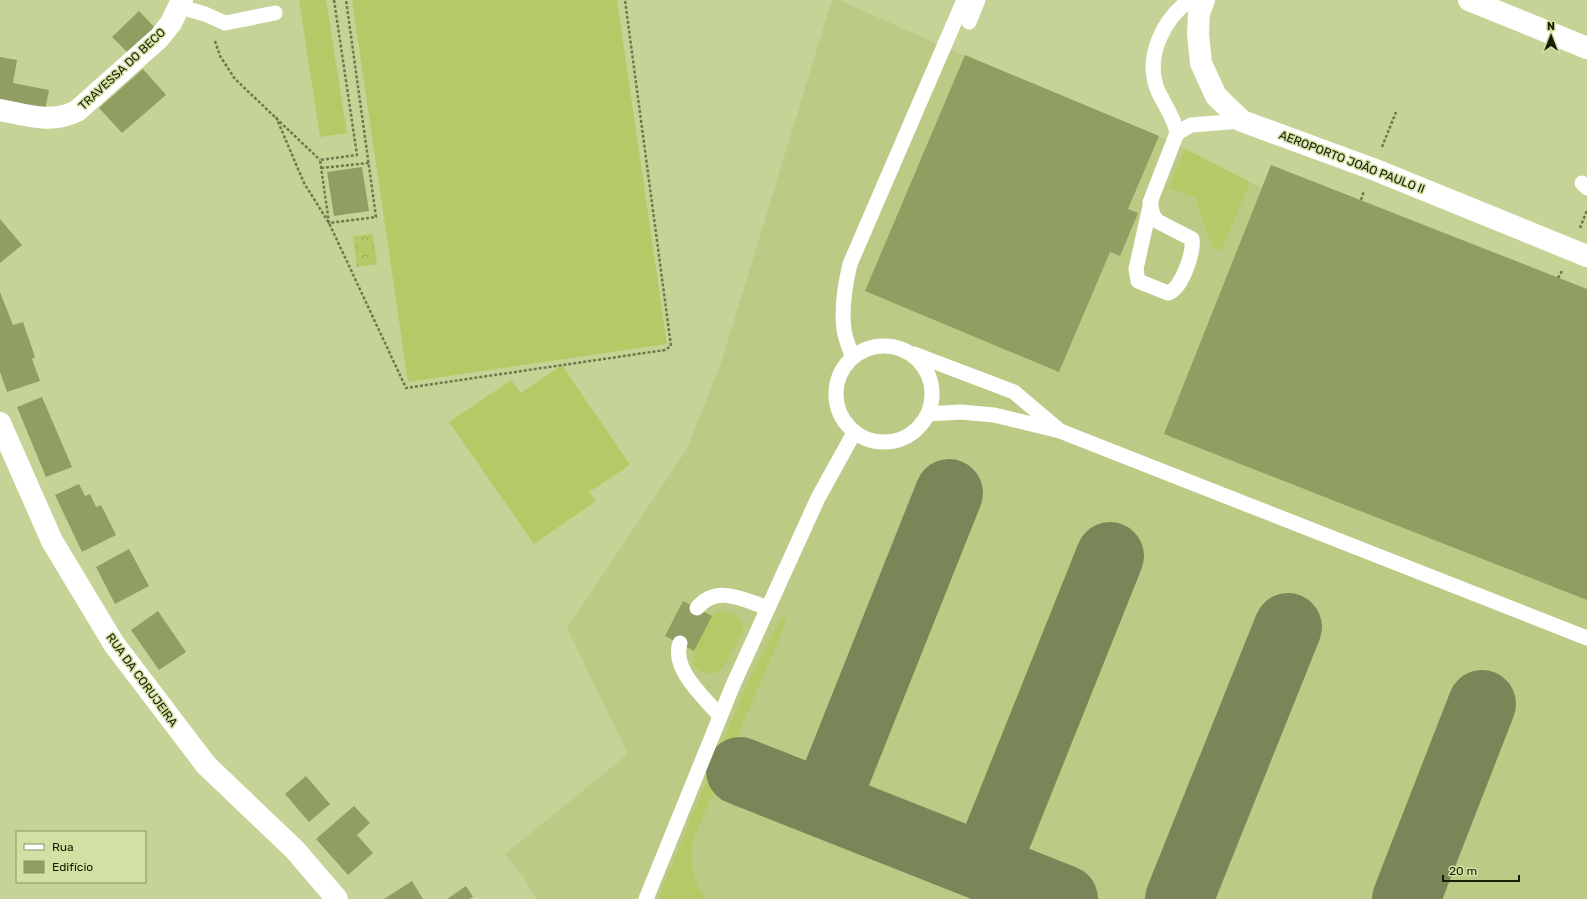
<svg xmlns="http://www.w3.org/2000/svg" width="1587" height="899" font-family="Rubik,sans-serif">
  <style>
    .built { fill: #bbca85 }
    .grass { fill: #b5ca67 }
    .forest { fill: url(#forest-crowns) }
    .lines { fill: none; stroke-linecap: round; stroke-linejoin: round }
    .taxiway { stroke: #7b8658; stroke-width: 68 }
    .building { fill: #909e62 }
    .path { stroke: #6e784d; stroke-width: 2.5; stroke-dasharray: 3 2; stroke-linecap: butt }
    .service { stroke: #fff; stroke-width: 15 }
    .minor { stroke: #fff; stroke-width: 22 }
    .secondary { stroke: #fff; stroke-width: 22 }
    .labels { text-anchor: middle; stroke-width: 3; stroke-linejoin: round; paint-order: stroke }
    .street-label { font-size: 12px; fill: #181d05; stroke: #d2e1a3 }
  </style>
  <defs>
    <pattern id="forest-crowns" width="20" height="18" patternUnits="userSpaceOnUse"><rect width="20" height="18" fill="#b5ca67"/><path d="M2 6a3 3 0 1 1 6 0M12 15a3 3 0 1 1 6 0" fill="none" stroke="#9bad58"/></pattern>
  </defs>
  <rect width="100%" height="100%" fill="#c5d496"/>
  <path class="built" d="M832 0H839L944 47 1159 136 1262 188 1271 165 1587 289V899H536L523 876 505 854 628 754 567 628 687 449 722 360Z"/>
  <g class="grass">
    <path d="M299 0H326L347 133 320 137Z"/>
    <path d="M352 0H617L667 344 408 382Z"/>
    <path d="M1186 149 1250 182 1221 251 1212 247 1195 197 1168 188Z"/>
    <path d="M562 365 630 465 589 492 596 501 534 544 449 422 511 380 521 393Z"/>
    <path d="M724 611C733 612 746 620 743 631 741 638 735 645 732 651 729 656 727 663 723 667 719 672 712 674 706 673 678 668 705 629 712 616L717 612Z"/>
    <path d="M781 617 787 620 693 840C690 861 691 882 707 899H658L743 693Z"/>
  </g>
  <path class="forest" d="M373 234 377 264 357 267 353 236Z"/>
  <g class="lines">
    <g class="taxiway">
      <path d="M740 771 1064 899"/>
      <path d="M825 804 949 493"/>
      <path d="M985 868 1110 556"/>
      <path d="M1179 899 1288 627"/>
      <path d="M1406 899 1482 704"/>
    </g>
  </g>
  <g class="building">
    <path d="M139 11 157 30 130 55 112 37Z"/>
    <path d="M965 55 1159 136 1128 209 1138 213 1120 256 1110 252 1059 372 865 291Z"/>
    <path d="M0 57 17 60 13 83 49 90 45 110 0 101Z"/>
    <path d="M143 69 166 95 122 133 99 108Z"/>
    <path d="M1271 165 1587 289V600L1164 434Z"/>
    <path d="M362 167 369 211 334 216 327 172Z"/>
    <path d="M0 219 22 245 0 263Z"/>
    <path d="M0 292 13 325 23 322 35 357 32 359 40 381 7 392 0 372Z"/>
    <path d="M42 397 72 467 46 477 17 407Z"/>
    <path d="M79 484 85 496 90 494 96 507 101 505 116 535 82 552 55 495Z"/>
    <path d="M129 549 149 586 115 604 96 567Z"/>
    <path d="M683 601 712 616 694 651 665 636Z"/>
    <path d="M158 611 186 652 159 670 131 630Z"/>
    <path d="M306 776 330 804 309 822 285 794Z"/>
    <path d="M354 806 370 823 357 835 373 853 348 875 316 839Z"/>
    <path d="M412 881 423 899H384Z"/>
    <path d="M466 886 473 897 469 899H447Z"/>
  </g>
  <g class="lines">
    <g class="path">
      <path d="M334 0 357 155 320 160 329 223 376 217 346 0"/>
      <path d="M215 41 220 56 235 79 320 160"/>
      <path d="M276 117 304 183 329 223 406 388 665 350 671 346 625 0"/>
      <path d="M1382 147 1396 112"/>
      <path d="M321 168 369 163"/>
      <path d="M1361 200 1364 191"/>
      <path d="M1580 228 1587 210"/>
      <path d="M1558 278 1562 271"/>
    </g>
    <g class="service">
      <path d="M180 7 205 14 225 23 275 13"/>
      <path d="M969 22 978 0"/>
      <path d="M1177 133 1191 125 1242 121"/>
      <path d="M1582 183 1587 188"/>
      <path d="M1150 202 1153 215 1157 221 1192 239C1194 252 1182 289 1168 293L1138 281 1136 269 1152 197 1177 133C1175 119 1164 104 1158 91 1144 58 1163 19 1190 0"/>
      <circle cx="884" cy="394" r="48"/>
      <path d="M914 354 1014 392 1060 431 994 415 961 412 928 414"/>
      <path d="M852 356C849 347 845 338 844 329 841 307 845 285 850 264L964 0"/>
      <path d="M1060 431 1587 638"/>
      <path d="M697 608C717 584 744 600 768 608"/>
      <path d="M680 643C671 669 704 697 720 716"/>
      <path d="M646 899 733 685 818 498 854 433"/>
    </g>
    <g class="minor">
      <path d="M0 110C26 115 51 124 77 111L159 38 171 23 182 0"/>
      <path d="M0 423 52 541 114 644 206 765 295 850 337 899"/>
    </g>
    <g class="secondary">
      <path d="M1204 0 1199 13 1198 34 1201 63 1216 96 1242 121 1373 169 1587 256"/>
      <path d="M1469 0 1587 48"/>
    </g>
  </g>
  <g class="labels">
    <g class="street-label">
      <text transform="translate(122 69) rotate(-43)" y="4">TRAVESSA DO BECO</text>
      <text transform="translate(1352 162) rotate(21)" y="4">AEROPORTO JOÃO PAULO II</text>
      <text transform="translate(142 680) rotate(54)" y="4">RUA DA CORUJEIRA</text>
    </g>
  </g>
  <rect x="16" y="831" width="130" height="52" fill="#d2e1a3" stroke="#889364"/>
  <rect x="24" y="844" width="20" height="6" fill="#ffffff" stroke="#889364"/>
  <text x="52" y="851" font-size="12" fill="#181d05">Rua</text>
  <rect x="24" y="861" width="20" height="12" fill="#909e62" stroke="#889364"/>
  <text x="52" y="871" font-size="12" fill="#181d05">Edifício</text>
  <g transform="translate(1551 36)" stroke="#d2e1a3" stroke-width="3" paint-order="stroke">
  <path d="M0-3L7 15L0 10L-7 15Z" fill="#181d05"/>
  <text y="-6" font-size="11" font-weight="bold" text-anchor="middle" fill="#181d05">N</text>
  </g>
  <path d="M1443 875v6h76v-6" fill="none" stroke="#181d05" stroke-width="2"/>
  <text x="1449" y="875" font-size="12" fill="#181d05" stroke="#d2e1a3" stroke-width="3" paint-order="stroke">20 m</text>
</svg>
